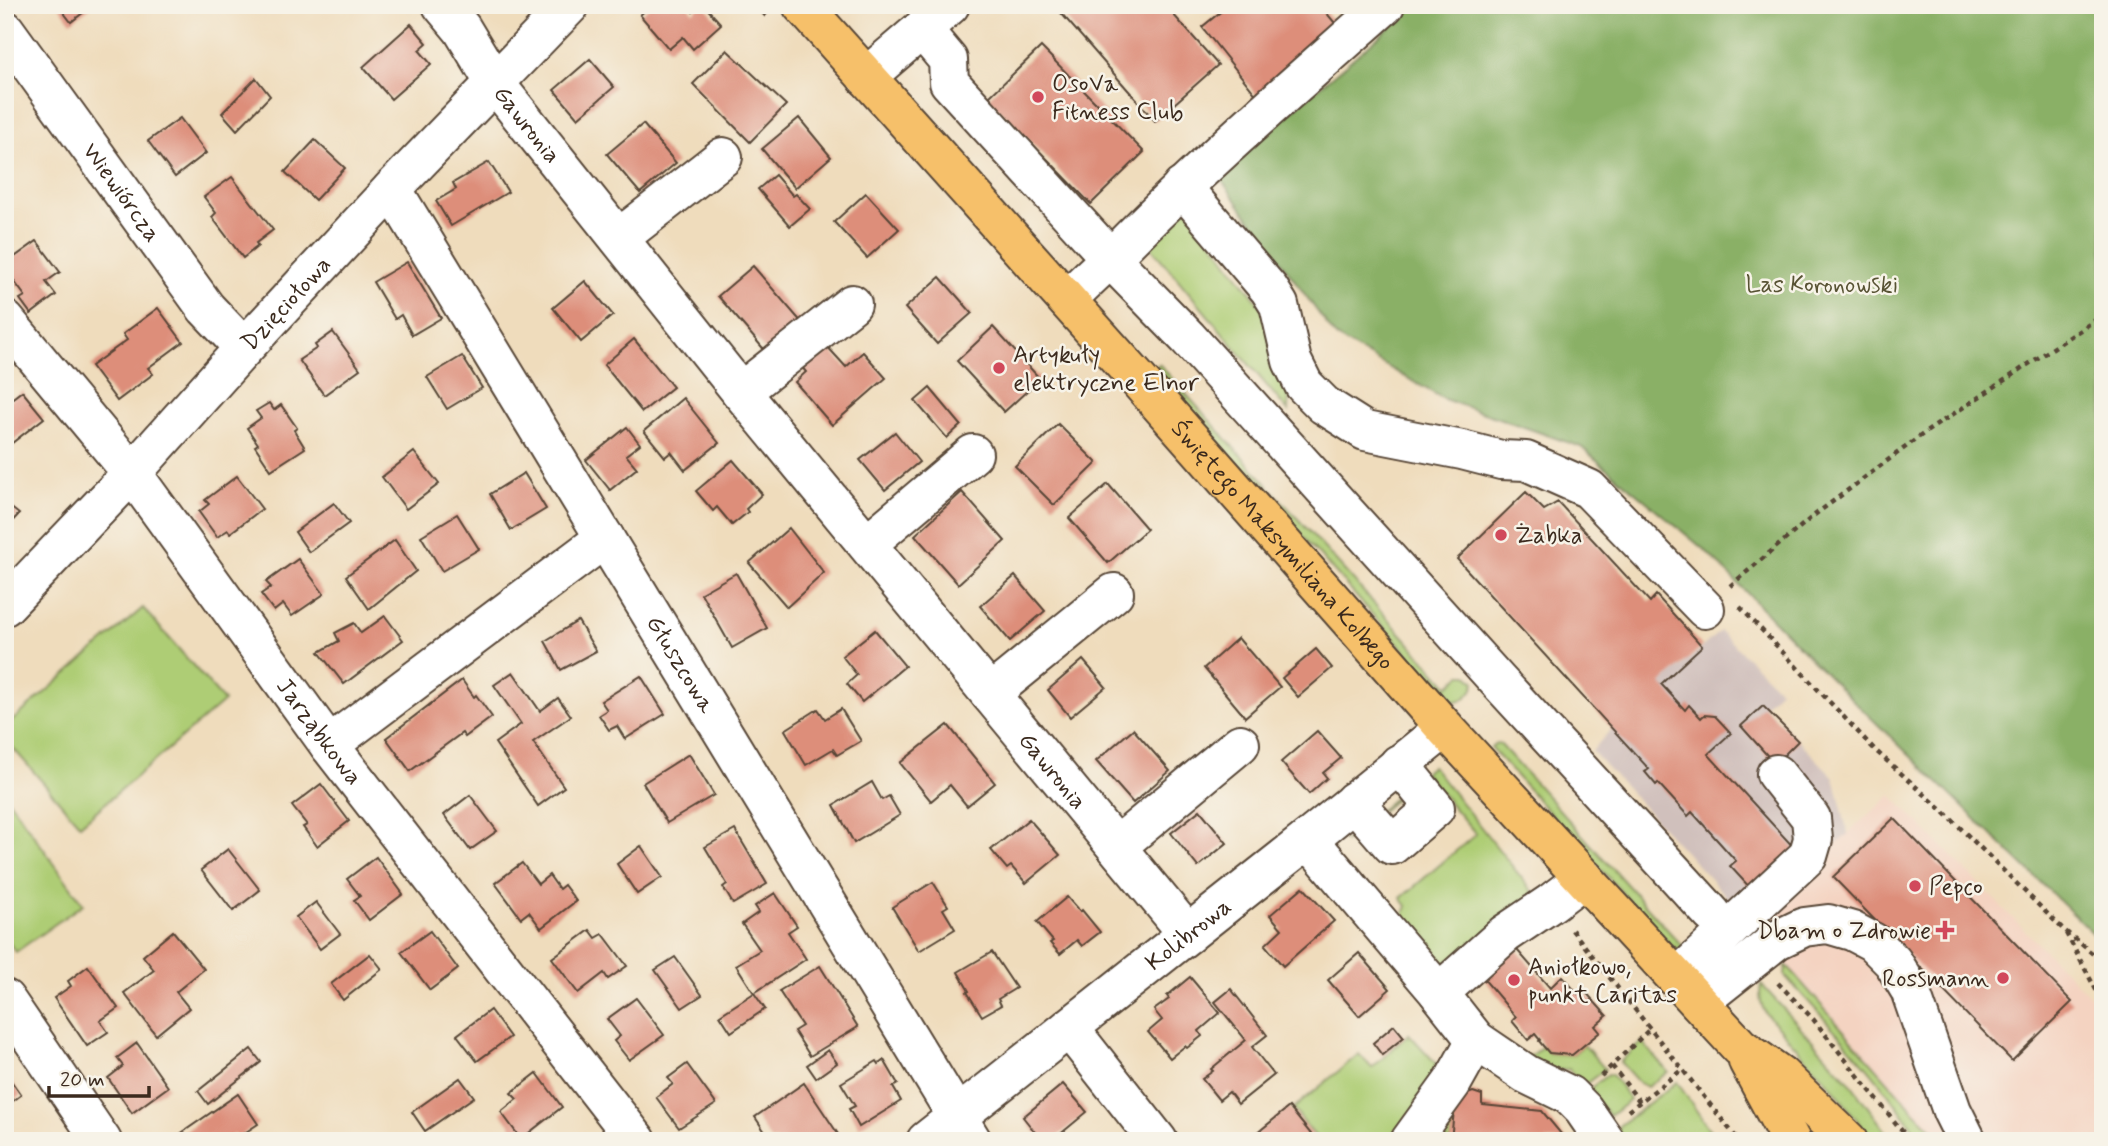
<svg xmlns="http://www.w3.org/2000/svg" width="2108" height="1146" font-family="Mynerve,sans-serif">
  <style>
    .built { fill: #f4d3c1 }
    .industrial { fill: #d0c0bc }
    .green { fill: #aecd75; stroke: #747c4a; stroke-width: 2 }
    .forest { fill: #8ab066; stroke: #626d42; stroke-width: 2 }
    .building { fill: #dd8e7a }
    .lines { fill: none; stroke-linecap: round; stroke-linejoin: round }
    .minor-casing { stroke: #564536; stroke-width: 42 }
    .major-casing { stroke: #564536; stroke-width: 42 }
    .path { stroke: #564536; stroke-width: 4.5; stroke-dasharray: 5 5; stroke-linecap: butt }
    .minor { stroke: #fff; stroke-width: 38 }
    .major { stroke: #f6c06b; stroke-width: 38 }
    .poi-dot { fill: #d1495b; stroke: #f7f3e8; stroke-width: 2.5 }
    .labels { text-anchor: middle; stroke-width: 5; stroke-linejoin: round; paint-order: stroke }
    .poi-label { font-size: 24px; fill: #3b2a1e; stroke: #f7f3e8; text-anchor: start }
    .street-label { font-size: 24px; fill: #3b2a1e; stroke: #f7f3e8 }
    .park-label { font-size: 24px; fill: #585334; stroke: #f7f3e8 }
  </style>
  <rect width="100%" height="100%" fill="#f7f3e8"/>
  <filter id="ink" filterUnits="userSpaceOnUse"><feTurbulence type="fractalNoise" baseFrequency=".0143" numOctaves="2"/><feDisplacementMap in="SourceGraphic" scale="14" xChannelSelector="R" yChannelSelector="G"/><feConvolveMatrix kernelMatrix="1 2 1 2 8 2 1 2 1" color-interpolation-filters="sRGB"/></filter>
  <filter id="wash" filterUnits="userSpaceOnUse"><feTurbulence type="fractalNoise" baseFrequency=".00686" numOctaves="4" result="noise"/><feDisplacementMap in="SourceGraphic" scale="28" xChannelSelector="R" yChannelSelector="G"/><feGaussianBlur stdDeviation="1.57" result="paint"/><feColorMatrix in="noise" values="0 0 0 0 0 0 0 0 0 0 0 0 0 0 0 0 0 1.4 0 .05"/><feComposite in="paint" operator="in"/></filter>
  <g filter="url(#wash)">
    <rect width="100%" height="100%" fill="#efdcbc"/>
    <path class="built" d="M1891 795 2088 994 2103 1002V1141H1938L1749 921Z"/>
    <path class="industrial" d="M1720 631 1780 690 1764 706 1834 777 1848 834 1749 921 1592 751 1612 728Z"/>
    <g class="green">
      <path d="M1181 199 1262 308 1290 377 1288 411 1144 239Z"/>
      <path d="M1159 364 1448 686 1461 675H1468L1475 682C1473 694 1462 703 1450 701L1153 370Z"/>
      <path d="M143 608 224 701 80 825 5 739V727Z"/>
      <path d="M1496 743 1500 744 1685 949 1678 950 1663 938 1491 748Z"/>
      <path d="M1432 766 1540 901 1443 966 1402 919 1407 906 1401 898 1476 834 1425 774 1345 842 1344 841Z"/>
      <path d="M5 795 83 904 16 952 5 938Z"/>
      <path d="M1786 965 1915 1112 1944 1141H1921C1884 1080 1833 1029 1785 976Z"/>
      <path d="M1761 984 1848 1080 1893 1141H1873L1832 1087 1766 1014C1760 1004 1759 996 1761 984Z"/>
      <path d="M1409 1034 1443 1071 1395 1141H1319L1293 1109 1359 1054 1372 1068Z"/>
      <path d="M1642 1042 1668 1072 1647 1087 1639 1083 1620 1062Z"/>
      <path d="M1584 1045 1605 1069 1583 1086 1569 1069 1556 1071 1529 1057 1543 1046 1549 1053 1572 1055Z"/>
      <path d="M1608 1074 1612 1075 1630 1100 1610 1116 1587 1091Z"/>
      <path d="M1677 1082 1717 1141H1625L1617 1129 1619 1126Z"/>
      <path d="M1444 1119H1454L1451 1141H1425Z"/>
    </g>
    <path class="forest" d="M1416 5H2103V943L1830 678 1707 552 1581 447 1444 399 1336 337 1217 174Z"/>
    <g id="blocks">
      <g class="building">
        <path d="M58 5H93L71 22Z"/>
        <path d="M651 5H687L693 12 701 5H704L721 24 693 49 683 37 669 49 640 15Z"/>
        <path d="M1054 5H1165L1218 65 1155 121Z"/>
        <path d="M1229 5H1320L1344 34 1261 101 1202 27Z"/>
        <path d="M411 24 427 43 419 50 431 64 391 99 363 67Z"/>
        <path d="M1041 47 1144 152 1091 204 988 98Z"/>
        <path d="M727 50 786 105 750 142 693 84Z"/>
        <path d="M590 59 614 87 578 118 554 90Z"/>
        <path d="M256 78 270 96 237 130 222 113Z"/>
        <path d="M180 118 206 153 175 177 148 141Z"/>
        <path d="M799 118 831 157 795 188 762 149Z"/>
        <path d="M643 124 676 163 640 193 607 154Z"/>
        <path d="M315 140 345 168 315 200 285 172Z"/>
        <path d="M489 162 508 192 451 226 436 201 456 189 453 183Z"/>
        <path d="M775 175 793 196 796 194 810 209 790 226 758 189Z"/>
        <path d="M232 177 273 230 256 243 258 246 243 258 212 217 216 213 204 197Z"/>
        <path d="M866 193 899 229 867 258 834 222Z"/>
        <path d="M37 241 60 272 46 282 56 295 31 314 20 299 25 296 5 269V264Z"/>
        <path d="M407 262 441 318 412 335 401 315 395 319 373 282Z"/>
        <path d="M753 266 803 324 768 354 718 296Z"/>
        <path d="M940 277 972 313 937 344 905 308Z"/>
        <path d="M585 281 613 315 581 342 553 308Z"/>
        <path d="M158 308 183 342 148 368 153 374 117 401 91 366 127 340 123 334Z"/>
        <path d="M993 327 1040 379 1004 412 957 361Z"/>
        <path d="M333 332 360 369 324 395 299 360 317 348 315 345Z"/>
        <path d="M634 339 673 387 642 412 604 365Z"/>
        <path d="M825 344 846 367 863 352 886 378 832 425 795 382 806 372 801 366Z"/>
        <path d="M462 356 482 388 447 409 427 377Z"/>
        <path d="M930 388 961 425 947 438 915 401Z"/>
        <path d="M22 391 44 418 12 443 5 434V404Z"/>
        <path d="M683 398 719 443 685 470 671 452 665 457 644 431Z"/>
        <path d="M269 403 274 410 281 405 297 428 294 430 305 448 271 470 255 446 258 444 247 428 261 418 256 411Z"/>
        <path d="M1058 424 1097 463 1054 505 1015 466Z"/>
        <path d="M627 427 640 444 626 455 637 468 610 490 586 460Z"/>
        <path d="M895 432 919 462 885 490 860 460Z"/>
        <path d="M414 452 439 484 406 509 382 477Z"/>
        <path d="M733 460 762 494 746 509 748 512 732 525 717 507 713 511 696 491Z"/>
        <path d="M524 473 546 509 511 530 490 494Z"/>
        <path d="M237 476 262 509 230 533 228 530 217 537 199 512 209 504 205 500Z"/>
        <path d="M1108 484 1147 529 1108 563 1069 518Z"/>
        <path d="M962 492 1005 541 958 584 915 535Z"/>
        <path d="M1526 492 1544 510 1558 502 1650 602 1656 595 1702 646 1661 684 1685 710 1689 705 1701 718 1704 715 1715 716 1731 733 1708 754 1796 850 1752 890 1730 866 1736 861 1692 812 1688 816 1658 783 1656 785 1645 772 1649 769 1457 559Z"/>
        <path d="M5 503 19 514 5 529Z"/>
        <path d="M334 503 349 523 309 552 295 532Z"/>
        <path d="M457 514 479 549 442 571 421 536Z"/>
        <path d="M789 528 824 573 787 607 749 563Z"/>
        <path d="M395 540 416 571 369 609 346 576Z"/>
        <path d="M298 559 324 594 292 616 283 604 274 611 261 594 271 587 266 582Z"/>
        <path d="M736 573 767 628 732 648 701 593Z"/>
        <path d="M1015 576 1045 611 1010 641 980 606Z"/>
        <path d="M385 616 403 640 344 684 319 652 339 641 335 633 354 623 361 633Z"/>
        <path d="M578 621 596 651 561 670 545 641Z"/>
        <path d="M875 630 905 666 862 702 847 684 857 675 842 656Z"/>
        <path d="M1238 638 1280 687 1245 717 1204 668Z"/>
        <path d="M1316 649 1332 668 1298 697 1282 678Z"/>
        <path d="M1083 660 1106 687 1070 717 1048 690Z"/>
        <path d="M513 672 540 711 558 698 571 716 533 742 564 787 538 806 495 743 521 724 494 685Z"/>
        <path d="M641 676 665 714 625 739 617 726 609 730 599 715 607 710 601 701Z"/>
        <path d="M462 680 474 697 476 695 492 717 465 737 462 733 410 771 386 738Z"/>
        <path d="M1763 706 1798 741 1775 764 1741 726Z"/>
        <path d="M818 709 825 719 841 709 861 741 837 755 833 749 806 765 785 730Z"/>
        <path d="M948 725 995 783 967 806 950 785 931 801 900 763Z"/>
        <path d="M1133 729 1170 771 1133 803 1096 761Z"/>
        <path d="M1317 731 1341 758 1323 773 1327 778 1309 794 1281 762Z"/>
        <path d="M689 754 714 795 667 823 643 783Z"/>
        <path d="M872 782 882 800 889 796 900 815 854 843 834 805Z"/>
        <path d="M321 784 349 821 317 846 303 827 307 825 292 806Z"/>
        <path d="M470 795 497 831 470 850 444 815Z"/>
        <path d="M1200 810 1227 843 1198 867 1171 833Z"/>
        <path d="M1894 818 2072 1002 2012 1061 1833 877Z"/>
        <path d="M1029 819 1060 855 1026 883 1011 866 1007 869 991 850Z"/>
        <path d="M735 830 767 884 733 904 723 887 727 884 705 847Z"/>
        <path d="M641 846 662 877 637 894 617 864Z"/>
        <path d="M228 849 260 890 233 911 201 870Z"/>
        <path d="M376 857 403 894 369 920 354 900 360 896 347 879Z"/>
        <path d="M522 863 538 884 549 875 559 889 564 885 576 901 541 928 529 912 521 918 495 883Z"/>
        <path d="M933 882 948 906 943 909 955 929 919 951 892 907Z"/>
        <path d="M1303 887 1334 921 1283 966 1265 945 1282 929 1270 915Z"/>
        <path d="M775 893 797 926 788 932 806 959 754 993 736 965 760 950 742 924 759 912 755 906Z"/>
        <path d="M1067 897 1080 912 1082 910 1100 932 1082 946 1077 940 1060 954 1050 943 1053 941 1037 922Z"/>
        <path d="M316 902 340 934 320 949 296 917Z"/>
        <path d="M590 930 596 938 603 934 627 966 608 979 604 973 578 993 552 958Z"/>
        <path d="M173 931 204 969 176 992 189 1008 156 1035 124 993 154 970 143 956Z"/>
        <path d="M430 931 458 969 430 990 401 952Z"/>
        <path d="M1511 943 1550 988 1562 976 1578 994 1584 990 1607 1016 1595 1026 1600 1032 1572 1055 1549 1053 1539 1041 1540 1040 1535 1034 1528 1040 1512 1021 1516 1017 1477 971Z"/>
        <path d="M992 952 1016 988 998 999 1001 1005 982 1016 967 992 969 991 958 972Z"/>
        <path d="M1359 953 1390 989 1359 1016 1328 980Z"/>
        <path d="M370 954 382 969 343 1000 331 984Z"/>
        <path d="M675 957 702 995 682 1008 655 970Z"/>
        <path d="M88 966 118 1008 100 1021 108 1032 87 1046 54 998 71 986 68 981Z"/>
        <path d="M820 966 858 1027 810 1056 794 1031 802 1026 779 991Z"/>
        <path d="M1190 977 1220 1013 1199 1031 1202 1036 1187 1048 1185 1046 1170 1058 1148 1032 1162 1020 1154 1010 1169 999 1167 996Z"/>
        <path d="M1231 989 1267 1035 1252 1047 1274 1075 1238 1104 1229 1092 1219 1100 1202 1079 1213 1071 1211 1069 1246 1040 1215 1002Z"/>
        <path d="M754 993 765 1009 731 1032 720 1015Z"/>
        <path d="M636 998 664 1035 629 1060 614 1041 620 1036 607 1019Z"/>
        <path d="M490 1010 510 1037 477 1061 457 1035Z"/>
        <path d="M1394 1025 1404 1037 1382 1055 1373 1043Z"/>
        <path d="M137 1043 168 1087 132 1113 108 1078 123 1066 117 1058Z"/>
        <path d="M251 1049 261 1062 208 1104 198 1091Z"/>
        <path d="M828 1050 837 1063 816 1078 807 1065Z"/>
        <path d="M884 1060 898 1084 893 1087 901 1101 859 1127 849 1109 855 1106 841 1083 877 1061 879 1064Z"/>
        <path d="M687 1064 716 1104 679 1128 656 1097 673 1084 668 1078Z"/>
        <path d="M5 1072 21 1095 5 1107Z"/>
        <path d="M537 1073 562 1107 521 1139 501 1112 517 1099 511 1093Z"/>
        <path d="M460 1078 474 1097 425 1131 412 1112Z"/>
        <path d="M804 1083 842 1140 840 1141H771L755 1117Z"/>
        <path d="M1063 1084 1087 1112 1052 1141H1042L1023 1117Z"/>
        <path d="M1473 1092 1482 1095V1104L1483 1105 1542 1111 1567 1141H1451L1455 1099Z"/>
        <path d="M238 1094 258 1124 237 1138 234 1134 224 1141H170Z"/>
        <path d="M1289 1107 1315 1139 1253 1141 1251 1138Z"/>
      </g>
    </g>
  </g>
  <g filter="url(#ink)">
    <use href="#blocks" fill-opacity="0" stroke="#564536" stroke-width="2"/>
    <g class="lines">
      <g class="minor-casing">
        <g id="minor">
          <path id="s1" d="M442 5 462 29 494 82 741 392 1188 934"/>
          <path d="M922 29 948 60 949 82 1110 258 1188 338 1498 681 1712 914"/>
          <path id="s2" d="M5 30 206 308 244 348"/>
          <path d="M866 77 950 5"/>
          <path d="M1182 187 1269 289 1279 305 1292 361 1304 385 1324 405 1365 431 1462 450 1501 460 1526 461 1589 489 1705 609"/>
          <path id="s3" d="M392 189 972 1141"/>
          <path d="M619 238 723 157"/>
          <path d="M1067 300C1083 283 1100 268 1117 252 1202 165 1294 86 1385 5"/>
          <path id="s4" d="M5 320 132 473 329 745 637 1141"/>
          <path d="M741 392 852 304"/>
          <path d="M867 544 973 454"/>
          <path id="s5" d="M5 606 132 473 244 348 392 189 570 5"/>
          <path d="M990 694 1114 593"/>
          <path d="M329 745 605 538"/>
          <path d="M1354 801 1392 845 1435 808 1399 764"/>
          <path d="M1308 839 1439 993 1476 1040 1526 1074 1569 1095 1583 1109 1605 1141"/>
          <path d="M1117 846 1240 744"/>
          <path d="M1677 978 1808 856 1813 839 1811 818 1776 774"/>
          <path d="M1439 993 1505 934 1551 903 1584 878"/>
          <path d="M5 999 102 1141"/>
          <path d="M1699 1002 1777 940 1804 927 1828 924 1852 931 1873 942 1893 962 1910 990 1952 1111 1967 1141"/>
          <path d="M1069 1028 1158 1141"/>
          <path id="s6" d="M926 1141 1308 839 1445 728"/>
          <path d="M1410 1141 1452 1083 1476 1040"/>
        </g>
      </g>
      <g class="major-casing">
        <g id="major">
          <path id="s7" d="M802 5 1132 373 1445 728 1740 1047 1780 1075 1848 1141"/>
          <path d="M1748 1061 1791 1141"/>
        </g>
      </g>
      <g class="path">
        <path d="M756 5 768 18"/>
        <path d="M1730 586 1812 517 1923 434 2103 315"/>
        <path d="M1740 607 1876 751 1942 810 2064 930 2103 962"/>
        <path d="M1572 930 1739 1141"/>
        <path d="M2066 933 2103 1003"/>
        <path d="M1778 983 1813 1019 1910 1141"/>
        <path d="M1612 1066 1640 1102"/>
        <path d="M1601 1076 1651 1028"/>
        <path d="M1628 1111 1683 1069"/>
      </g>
      <use href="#minor" class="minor"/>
      <use href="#major" class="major"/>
    </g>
  </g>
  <g class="poi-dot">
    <circle cx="1038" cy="97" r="7"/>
    <circle cx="999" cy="368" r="7"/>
    <circle cx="1501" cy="535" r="7"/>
    <circle cx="1915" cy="886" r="7"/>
    <path d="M1941.5 919.5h7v7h7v7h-7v7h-7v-7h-7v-7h7z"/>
    <circle cx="2003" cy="978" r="7"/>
    <circle cx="1514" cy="980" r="7"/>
  </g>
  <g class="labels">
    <g class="poi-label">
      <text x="1052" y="91">OsoVa<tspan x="1052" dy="28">Fitness Club</tspan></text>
      <text x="1013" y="362">Artykuły<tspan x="1013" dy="28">elektryczne Elnor</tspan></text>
      <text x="1515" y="543">Żabka</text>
      <text x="1929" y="894">Pepco</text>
      <text x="1931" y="938" text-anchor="end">Dbam o Zdrowie</text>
      <text x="1528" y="974">Aniołkowo,<tspan x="1528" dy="28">punkt Caritas</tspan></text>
      <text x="1989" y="986" text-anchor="end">Rossmann</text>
    </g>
    <g class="street-label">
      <text dy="8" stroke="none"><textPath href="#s1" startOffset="147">Gawronia</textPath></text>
      <text dy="8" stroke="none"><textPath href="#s2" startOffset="200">Wiewiórcza</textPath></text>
      <text dy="8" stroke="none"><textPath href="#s5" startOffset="413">Dzięciołowa</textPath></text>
      <text dy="8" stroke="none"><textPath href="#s7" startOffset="723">Świętego Maksymiliana Kolbego</textPath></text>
      <text dy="8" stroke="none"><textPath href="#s3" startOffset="556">Głuszcowa</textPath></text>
      <text dy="8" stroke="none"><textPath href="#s4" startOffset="518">Jarząbkowa</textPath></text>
      <text dy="8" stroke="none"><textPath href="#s1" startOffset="980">Gawronia</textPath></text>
      <text dy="8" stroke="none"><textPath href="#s6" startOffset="334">Kolibrowa</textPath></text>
    </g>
    <g class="park-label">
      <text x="1822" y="292">Las Koronowski</text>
    </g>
  </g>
  <rect width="2108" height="1146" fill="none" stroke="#f7f3e8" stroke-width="28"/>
  <path d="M49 1086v10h100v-10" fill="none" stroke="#3b2a1e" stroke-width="3.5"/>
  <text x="60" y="1086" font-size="21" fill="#3b2a1e" stroke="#f7f3e8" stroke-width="5" paint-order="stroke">20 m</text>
</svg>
